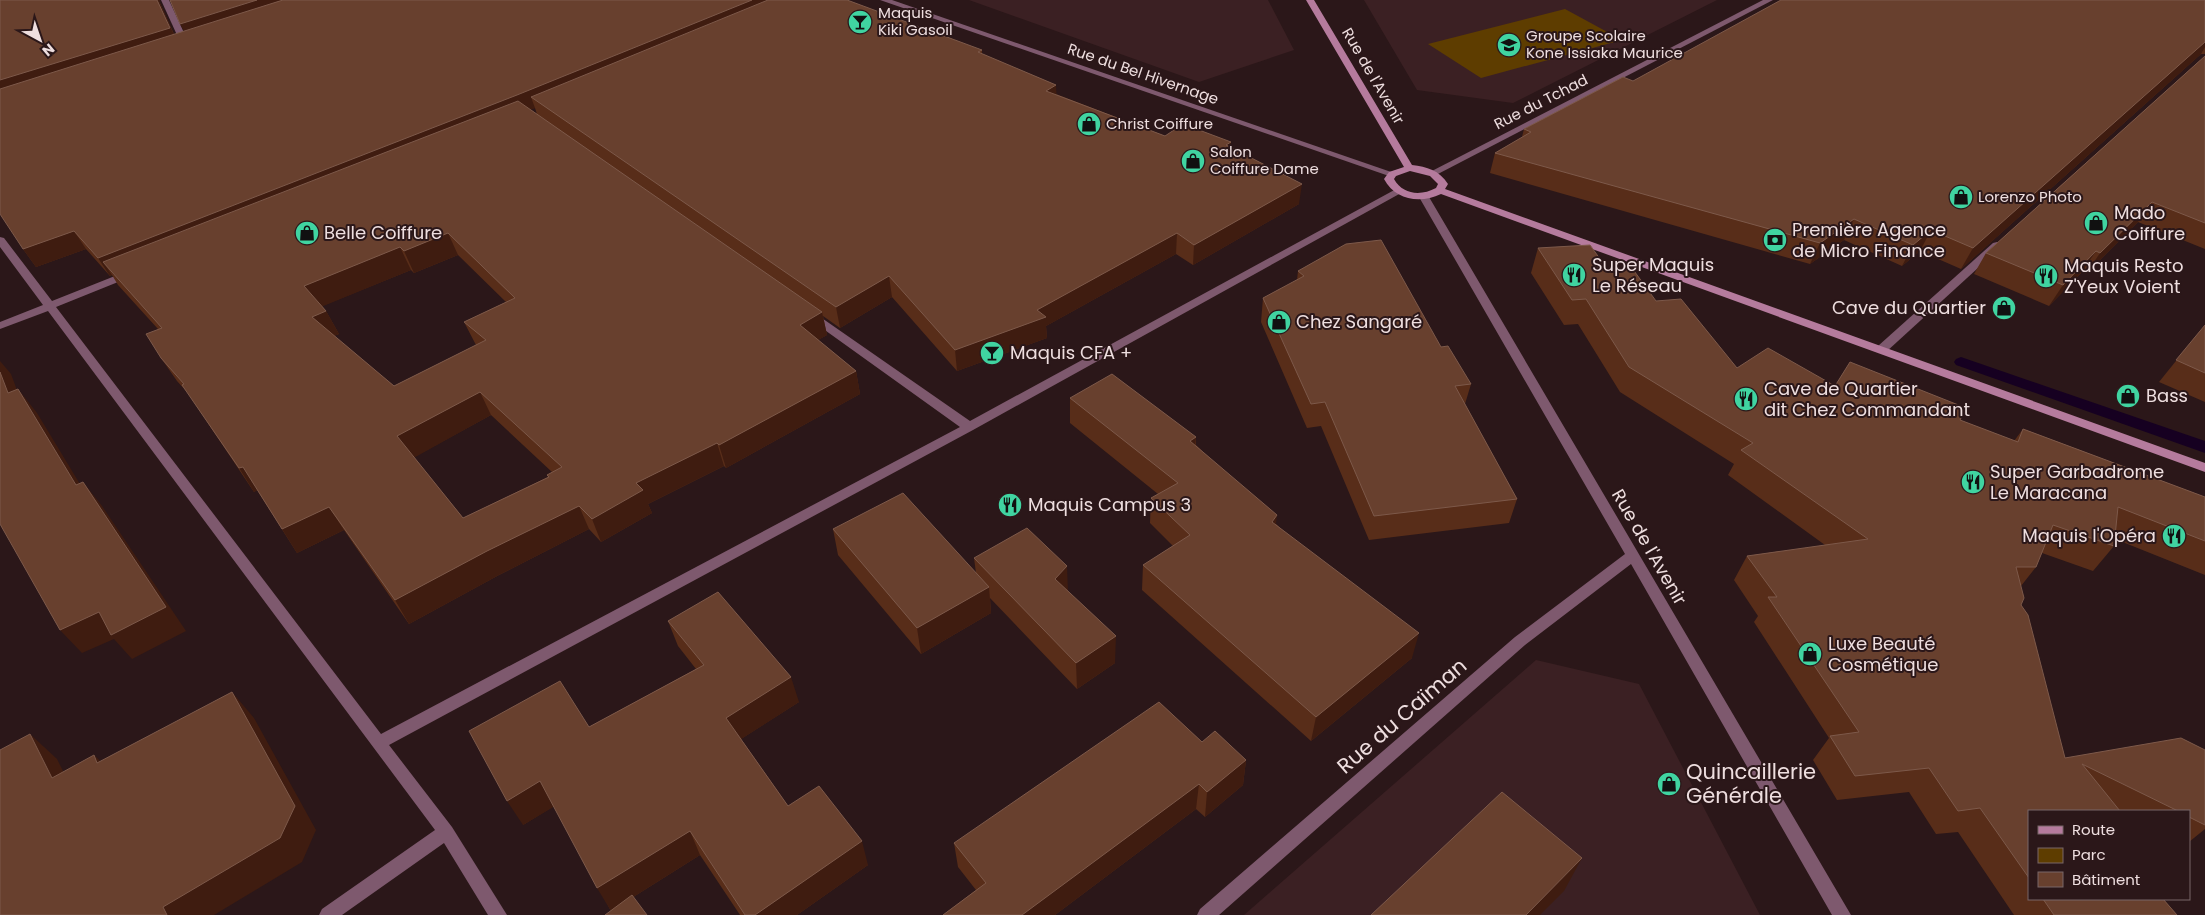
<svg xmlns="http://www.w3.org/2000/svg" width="2205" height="915" font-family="Poppins,sans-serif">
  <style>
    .built { fill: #3b2023 }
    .green { fill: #5e3d00 }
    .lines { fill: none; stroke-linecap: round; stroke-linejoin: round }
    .stream { fill: #160021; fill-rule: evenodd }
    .street { fill: #7e596e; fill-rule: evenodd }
    .secondary { fill: #b57b9d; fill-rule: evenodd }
    .wall { fill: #582d19; fill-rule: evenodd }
    .shaded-wall { fill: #3f1c10 }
    .building { fill: #68402e; stroke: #7d594a; fill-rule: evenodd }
    .labels { text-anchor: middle; stroke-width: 4; stroke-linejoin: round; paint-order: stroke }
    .far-poi-label { font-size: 15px; fill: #eededf; stroke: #2b1719; text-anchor: start }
    .far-street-label { font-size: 15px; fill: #eededf; stroke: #2b1719 }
    .poi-label { font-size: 18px; fill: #eededf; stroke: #2b1719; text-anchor: start }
    .street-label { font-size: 18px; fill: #eededf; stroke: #2b1719 }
    .near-street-label { font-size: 21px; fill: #eededf; stroke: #2b1719 }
    .near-poi-label { font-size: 21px; fill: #eededf; stroke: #2b1719; text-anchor: start }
  </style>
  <rect width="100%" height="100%" fill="#2b1719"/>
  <g class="built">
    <path d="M969 0H1268L1294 50 1199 82Z"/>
    <path d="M1364 0H1717L1513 103 1417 90Z"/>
    <path d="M1536 660 1639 684 1760 915H1244Z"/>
  </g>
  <path class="green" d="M1565 9 1622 40 1481 78 1428 44Z"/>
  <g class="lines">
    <path class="stream" d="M1961 357 2205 441V453L1956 365 1954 362 1956 359Z"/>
    <g class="street">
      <path d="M161 0H169L190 46 189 48 182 46Z"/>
      <path d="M880 0H892L1397 174 1395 176H1389Z"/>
      <path d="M1763 0H1773L1436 175 1433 176 1428 173Z"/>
      <path d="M1398 188 1401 189V193L973 430 389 745 452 827 507 915H488L444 843 342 915H319L322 909 435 830 48 311 0 329V322L43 305 0 247V237L4 238 52 301 125 272H133L134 274 133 276 56 307 381 734 960 427 808 318 806 316 808 314H816L970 421Z"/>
      <path d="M1424 194 1429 197 1851 915H1832L1631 564 1525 645 1219 915H1197L1200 909 1515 637 1625 554 1419 197Z"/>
      <path d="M1997 242 2001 243V247L1886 352H1878L1876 349 1878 346 1993 243Z"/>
    </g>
    <path class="secondary" d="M1306 0H1314L1412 165C1427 167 1439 170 1448 184L1445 189 2205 463V472L1441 194C1420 204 1395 200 1384 179L1389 172 1404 167ZM1410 171 1430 176 1438 184 1436 188C1421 196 1403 195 1394 179L1396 176Z"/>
  </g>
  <g class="wall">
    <path d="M0 0H160L159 1 174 34 982 50V54L1056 85V94L1165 136 1230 148 1299 204 1193 265 1176 254 1046 326 1047 338 957 371 892 297 840 328 823 316 827 335 818 340 856 371 860 394 726 468 724 466 648 504 652 513 601 542 589 529 499 575 409 624 344 530 297 553 257 490 254 492 187 392 177 381 161 358 158 329 118 285 112 275 110 276 86 249 36 267 23 249ZM535 108 537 114 530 109ZM458 255 506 302 464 322 476 345 394 386 334 336 339 334 326 311 322 306 411 270 414 273ZM491 415 552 472 547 475 548 477 463 518 414 457Z"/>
    <path d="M2205 0V54H2201L1961 269 1920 251 1902 266 1844 240 1810 264 1490 173 1495 153 1522 137 1524 129 1633 81Z"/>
    <path d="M2205 56V249L2138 222 2086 274 2082 272 2049 306 1974 274 1986 253Z"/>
    <path d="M1538 248 1608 270 1656 301 1737 368 1835 386 1960 420 2014 441 2023 429 2205 497V575L2115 539 2114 546 2093 571 2042 553 2036 567 2021 586V605L2065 758 2205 750V829L2189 842V811H2029V899H2163L2177 915H2014L1958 832 1936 834 1909 792 1837 800 1813 760 1829 738 1754 622 1758 616 1734 580 1747 556 1825 545 1728 475 1734 464 1620 392 1578 324 1564 325 1531 273Z"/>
    <path d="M1298 271 1441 347 1471 384 1465 404 1517 499 1509 523 1369 540 1321 426 1307 428 1261 322 1263 298 1297 280Z"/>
    <path d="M2205 325V402L2159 382Z"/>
    <path d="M1070 398 1196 437V445L1412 658 1311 741 1142 590 1143 565 1173 546 1150 523 1151 498 1158 494 1070 423Z"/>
    <path d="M833 529 976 573 974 558 1068 591 1115 663 1077 689 990 598 991 613 921 654 838 555Z"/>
    <path d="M668 621 799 702 741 739 788 806 868 865 797 915H740L700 855 611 911 554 806 523 825 589 727 696 669 678 646Z"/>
    <path d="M1202 742 1246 760 1243 785 1205 817 1196 809 1055 915H943L976 890 958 867 954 843Z"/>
  </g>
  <g class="shaded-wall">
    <path d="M157 0H160L159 1 178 44 0 100V80Z"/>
    <path d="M257 0H315L189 40 180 24Z"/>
    <path d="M752 0H793L531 97 535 108 114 275 103 262 112 275 110 276 98 258Z"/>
    <path d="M2205 42V47L2201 54 1961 269 1973 248Z"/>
    <path d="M1056 85 1057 104 1046 91Z"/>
    <path d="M1231 142 1229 162 1226 145Z"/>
    <path d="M1302 184 1299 204 1193 265 1194 245Z"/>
    <path d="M2152 202 2138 222 2086 274 2100 253Z"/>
    <path d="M1854 219 1844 240 1810 264 1820 243Z"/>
    <path d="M1931 230 1920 251 1902 266 1913 245Z"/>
    <path d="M74 231 86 249 36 267 23 249Z"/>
    <path d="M448 233 458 255 414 273 404 251Z"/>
    <path d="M1177 233 1176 254 1046 326 1047 338 957 371 955 350 1037 310Z"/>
    <path d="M400 247 411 270 316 309 304 286Z"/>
    <path d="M2096 251 2082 272 2049 306 2063 285Z"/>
    <path d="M889 276 892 297 840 328 836 307Z"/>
    <path d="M326 311 339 334 325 340 312 317Z"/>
    <path d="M822 312 827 335 804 348 800 325Z"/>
    <path d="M0 361 11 374 27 417 8 393 0 372Z"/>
    <path d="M856 371 860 394 726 468 719 445Z"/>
    <path d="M18 389 37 413 95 509 76 485Z"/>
    <path d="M480 392 491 415 410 460 397 436Z"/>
    <path d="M1196 437 1194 462 1190 441Z"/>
    <path d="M717 443 724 466 648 504 652 513 601 542 592 519 636 483Z"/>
    <path d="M243 467 258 490 254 492 239 468Z"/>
    <path d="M83 482 102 506 186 631 132 659 114 639 82 653 60 630Z"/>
    <path d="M579 506 589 529 499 575 409 624 395 600 487 551Z"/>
    <path d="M329 507 344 530 297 553 282 529Z"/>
    <path d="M1277 515 1274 541 1272 522Z"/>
    <path d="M1067 566 1068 592 1055 579Z"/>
    <path d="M989 587 991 613 921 654 917 628Z"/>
    <path d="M1419 633 1412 658 1311 741 1316 717Z"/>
    <path d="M1116 636 1115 663 1077 689 1076 663Z"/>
    <path d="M791 677 799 702 735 743 726 718Z"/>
    <path d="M232 692 254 718 316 830 302 862 214 915H167L163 907Z"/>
    <path d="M30 734 57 759 79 803 52 778Z"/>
    <path d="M94 755 120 780 97 763Z"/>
    <path d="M1246 760 1243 785 1205 817 1207 792Z"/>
    <path d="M540 781 555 806 523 825 507 801Z"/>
    <path d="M1199 784 1196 809 1055 915H1022Z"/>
    <path d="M690 831 700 855 611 911 597 888Z"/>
    <path d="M862 841 868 865 797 915H755Z"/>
    <path d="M1582 858 1564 891 1540 915H1526Z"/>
  </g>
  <g class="building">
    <path d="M0 0H157L170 28 0 80Z"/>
    <path d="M170 0H257L180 24Z"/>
    <path d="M283 0H752L517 95 98 258 74 231 23 249 0 214V89Z"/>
    <path d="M768 0H847L982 50 978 52 1056 85 1046 91 1165 136 1183 124 1231 142 1226 145 1302 184 1194 245 1177 233 1037 310 1046 317 955 350 889 276 836 307 531 97Z"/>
    <path d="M1781 0H2205V42L1973 248 1931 230 1913 245 1854 219 1820 243 1495 153 1531 132 1524 129 1623 77 1633 81Z"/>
    <path d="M2205 56V223L2152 202 2100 253 2096 251 2063 285 1986 253Z"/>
    <path d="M518 101 822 312 800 325 856 371 719 445 717 443 636 483 643 490 592 519 579 506 487 551 395 600 329 507 282 529 243 467 239 468 182 385 184 384 161 358 146 334 162 328 103 262ZM448 233 515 298 464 322 486 340 394 386 312 317 326 311 304 286 400 247 404 251ZM480 392 562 467 547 475 549 477 463 518 397 436Z"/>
    <path d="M1381 240 1441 347 1448 346 1471 384 1455 386 1517 499 1374 516 1325 402 1311 404 1263 298 1304 276 1298 271 1346 244Z"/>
    <path d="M1590 245 1608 270 1632 268 1656 301 1681 299 1737 368 1768 348 1835 386 1850 362 1966 408 1960 420 2018 442 2023 429 2205 497V541L2118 507 2114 546 2053 525 2036 567H2016L2024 598 2021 605 2028 615 2065 758 2181 738 2205 750V825L2189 817V811H2178L2082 764 2120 811H2029V878L1980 808 1958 811 1929 768 1855 776 1830 736 1859 732 1768 597H1777L1747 556 1868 539 1741 450 1753 443 1629 367 1586 299 1572 300 1538 248Z"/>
    <path d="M2205 325V373L2176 360Z"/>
    <path d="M0 372 8 393 18 389 76 485 83 482 166 607 111 635 99 612 60 630 0 524Z"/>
    <path d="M1112 374 1196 437 1190 441 1277 515 1272 522 1419 633 1316 717 1143 565 1190 535 1151 498 1178 483 1070 398Z"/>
    <path d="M903 493 989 587 917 628 833 529Z"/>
    <path d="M1027 528 1067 566 1055 579 1116 636 1076 663 974 558Z"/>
    <path d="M718 592 791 677 726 718 788 806 819 786 862 841 755 915H745L690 831 597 888 540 781 507 801 469 731 560 681 589 727 704 665 668 621Z"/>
    <path d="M232 692 295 806 280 838 163 907 167 915H0V750L30 734 52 778 94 755 97 763Z"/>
    <path d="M1159 702 1202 742 1215 731 1246 760 1207 792 1199 784 1022 915H943L986 883 954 843Z"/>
    <path d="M1502 792 1582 858 1526 915H1371Z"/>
    <path d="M632 895 647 915H605Z"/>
    <path d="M2043 899H2163L2177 915H2054Z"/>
  </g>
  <defs>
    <g id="bar-disc" transform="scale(1.25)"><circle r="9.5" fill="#40d4a1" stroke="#2b1719"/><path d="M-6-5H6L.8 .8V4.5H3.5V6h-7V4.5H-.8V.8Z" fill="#111"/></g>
    <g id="school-disc" transform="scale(1.25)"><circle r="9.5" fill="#40d4a1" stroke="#2b1719"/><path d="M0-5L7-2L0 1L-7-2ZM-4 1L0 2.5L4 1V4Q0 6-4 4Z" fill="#111"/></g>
    <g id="shop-disc" transform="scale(1.25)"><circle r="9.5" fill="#40d4a1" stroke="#2b1719"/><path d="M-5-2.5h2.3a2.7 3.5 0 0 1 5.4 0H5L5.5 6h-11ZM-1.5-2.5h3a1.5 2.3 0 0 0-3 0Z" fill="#111"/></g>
    <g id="bank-disc" transform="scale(1.25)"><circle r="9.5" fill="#40d4a1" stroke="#2b1719"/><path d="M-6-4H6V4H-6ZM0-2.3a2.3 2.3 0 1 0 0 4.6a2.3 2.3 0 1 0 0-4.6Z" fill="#111"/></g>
    <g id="restaurant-disc" transform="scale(1.25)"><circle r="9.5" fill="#40d4a1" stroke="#2b1719"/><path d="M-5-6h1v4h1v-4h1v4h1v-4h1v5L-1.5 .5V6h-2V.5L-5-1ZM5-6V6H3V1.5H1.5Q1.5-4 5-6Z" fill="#111"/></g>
  </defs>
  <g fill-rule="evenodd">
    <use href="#bar-disc" x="860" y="22"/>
    <use href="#school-disc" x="1509" y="45"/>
    <use href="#shop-disc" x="1089" y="124"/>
    <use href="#shop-disc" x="1193" y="161"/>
    <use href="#shop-disc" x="1961" y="197"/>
    <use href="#shop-disc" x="2096" y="223"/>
    <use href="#shop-disc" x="307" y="233"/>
    <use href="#bank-disc" x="1775" y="240"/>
    <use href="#restaurant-disc" x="1574" y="275"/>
    <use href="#restaurant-disc" x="2046" y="276"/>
    <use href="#shop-disc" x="2004" y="308"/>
    <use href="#shop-disc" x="1279" y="322"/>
    <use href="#bar-disc" x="992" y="353"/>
    <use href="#shop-disc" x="2128" y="396"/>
    <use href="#restaurant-disc" x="1746" y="399"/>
    <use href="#restaurant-disc" x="1973" y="482"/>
    <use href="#restaurant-disc" x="1010" y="505"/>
    <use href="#restaurant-disc" x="2174" y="536"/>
    <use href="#shop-disc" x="1810" y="654"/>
    <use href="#shop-disc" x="1669" y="784"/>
  </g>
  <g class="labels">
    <g class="far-poi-label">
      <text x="878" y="18">Maquis<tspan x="878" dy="17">Kiki Gasoil</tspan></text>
      <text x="1526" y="41">Groupe Scolaire<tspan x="1526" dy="17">Kone Issiaka Maurice</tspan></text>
      <text x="1106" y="129">Christ Coiffure</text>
      <text x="1210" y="157">Salon<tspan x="1210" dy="17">Coiffure Dame</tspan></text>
      <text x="1978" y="202">Lorenzo Photo</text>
    </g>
    <g class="far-street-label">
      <text transform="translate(1143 74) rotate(19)" y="5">Rue du Bel Hivernage</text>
      <text transform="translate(1373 76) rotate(60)" y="5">Rue de l'Avenir</text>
      <text transform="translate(1541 102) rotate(-27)" y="5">Rue du Tchad</text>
    </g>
    <g class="poi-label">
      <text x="2114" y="219">Mado<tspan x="2114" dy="21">Coiffure</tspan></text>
      <text x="1792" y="236">Première Agence<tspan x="1792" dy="21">de Micro Finance</tspan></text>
      <text x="324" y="239">Belle Coiffure</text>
      <text x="1592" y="271">Super Maquis<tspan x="1592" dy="21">Le Réseau</tspan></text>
      <text x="2064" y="272">Maquis Resto<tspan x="2064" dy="21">Z'Yeux Voient</tspan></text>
      <text x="1986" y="314" text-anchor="end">Cave du Quartier</text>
      <text x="1296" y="328">Chez Sangaré</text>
      <text x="1010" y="359">Maquis CFA +</text>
      <text x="1764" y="395">Cave de Quartier<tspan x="1764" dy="21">dit Chez Commandant</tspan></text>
      <text x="2146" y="402">Bass</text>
      <text x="1990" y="478">Super Garbadrome<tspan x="1990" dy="21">Le Maracana</tspan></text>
      <text x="1028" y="511">Maquis Campus 3</text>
      <text x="2156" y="542" text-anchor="end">Maquis l'Opéra</text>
      <text x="1828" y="650">Luxe Beauté<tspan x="1828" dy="21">Cosmétique</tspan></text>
    </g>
    <g class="street-label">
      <text transform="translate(1649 547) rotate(60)" y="6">Rue de l'Avenir</text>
    </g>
    <g class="near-street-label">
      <text transform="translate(1402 716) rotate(-41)" y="7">Rue du Caïman</text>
    </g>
    <g class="near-poi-label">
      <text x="1686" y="779">Quincaillerie<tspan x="1686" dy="24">Générale</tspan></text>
    </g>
  </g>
  <rect x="2028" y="810" width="162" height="90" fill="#2b1719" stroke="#796768"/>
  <rect x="2038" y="826" width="25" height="8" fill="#b57b9d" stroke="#796768"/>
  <text x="2072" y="835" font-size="15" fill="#eededf">Route</text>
  <rect x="2038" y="848" width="25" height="15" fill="#5e3d00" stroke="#796768"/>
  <text x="2072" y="860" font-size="15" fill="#eededf">Parc</text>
  <rect x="2038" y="872" width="25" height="15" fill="#68402e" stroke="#796768"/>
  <text x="2072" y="885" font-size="15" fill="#eededf">Bâtiment</text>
  <g transform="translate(40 40) rotate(140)" stroke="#2b1719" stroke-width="4" paint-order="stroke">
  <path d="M0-4L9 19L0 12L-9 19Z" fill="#eededf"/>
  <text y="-8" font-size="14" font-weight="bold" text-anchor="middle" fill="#eededf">N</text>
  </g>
</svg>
